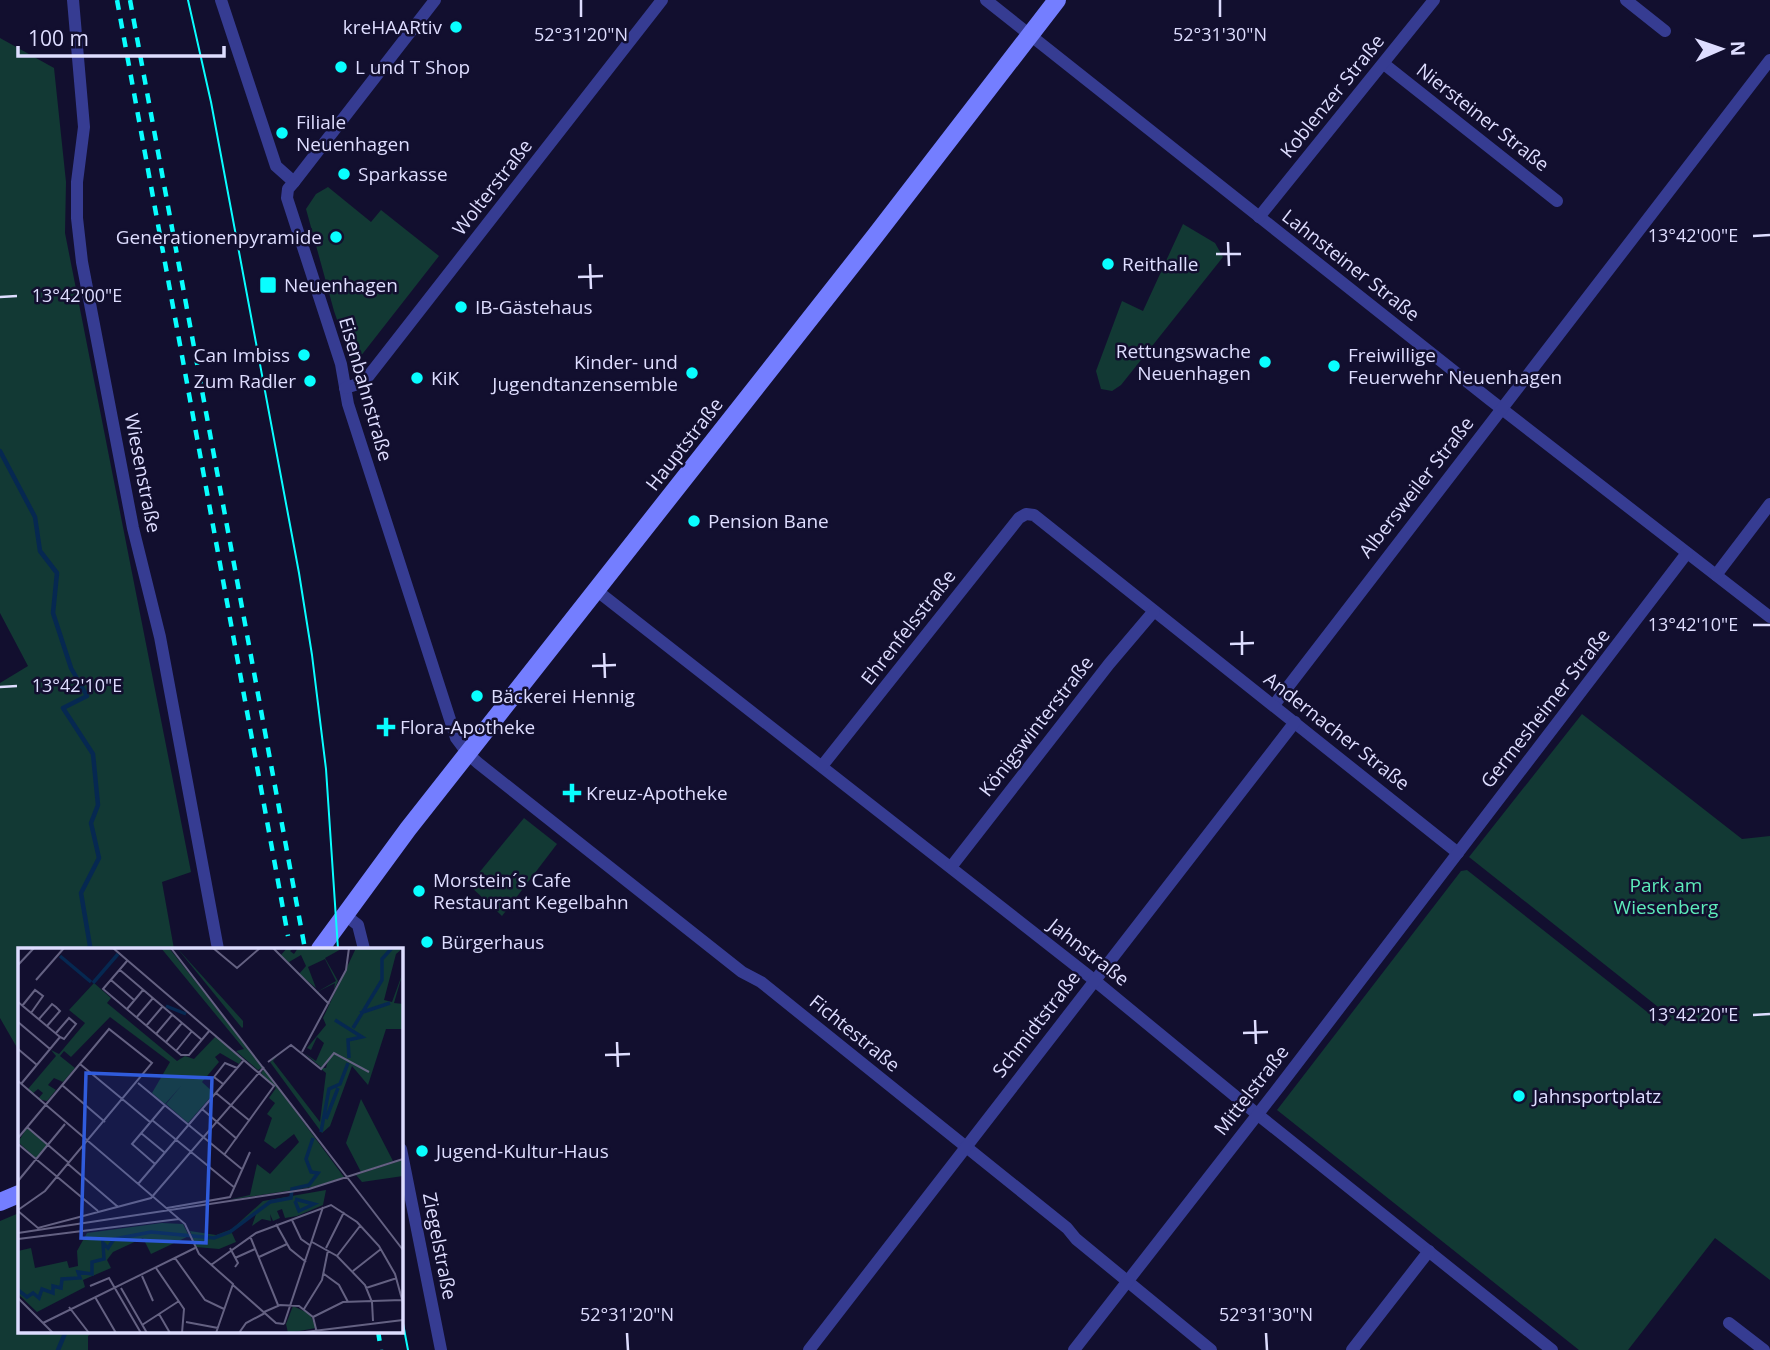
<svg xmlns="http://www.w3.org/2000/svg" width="1770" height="1350" font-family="'Open Sans',sans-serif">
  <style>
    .green { fill: #123934 }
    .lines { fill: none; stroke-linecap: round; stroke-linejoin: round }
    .stream { stroke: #062851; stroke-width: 4.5 }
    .minor { stroke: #363c92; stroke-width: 12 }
    .secondary { stroke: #747eff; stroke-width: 18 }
    .tram { stroke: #09feff; stroke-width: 2 }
    .rail { stroke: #09feff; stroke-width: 4.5; stroke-dasharray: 10 9; stroke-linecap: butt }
    .ticks { fill: none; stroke: #deddff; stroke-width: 2.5 }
    .poi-dot { fill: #09feff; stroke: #120f2f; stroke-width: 2.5 }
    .labels { text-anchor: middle; stroke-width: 5; stroke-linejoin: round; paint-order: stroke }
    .poi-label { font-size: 19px; fill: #deddff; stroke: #120f2f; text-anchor: start }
    .street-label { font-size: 19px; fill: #deddff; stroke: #120f2f }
    .park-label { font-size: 19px; fill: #5decba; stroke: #120f2f }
    .inset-river { fill: none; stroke: #062851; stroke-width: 3.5 }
    .inset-road { fill: none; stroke: #646182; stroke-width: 2 }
    .view { fill: #305cdc; fill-opacity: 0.15; stroke: #305cdc; stroke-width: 3.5 }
    .inset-edge { fill: none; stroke: #deddff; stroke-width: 3.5 }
    .ticks-label { font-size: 18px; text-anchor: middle; fill: #deddff; stroke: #120f2f; stroke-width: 5; stroke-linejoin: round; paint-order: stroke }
  </style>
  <rect width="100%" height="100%" fill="#120f2f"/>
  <g class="green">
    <path d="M0 38 54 68 66 182 65 233 191 872 162 882 174 949H19V1051L0 1018V683L28 666 0 613Z"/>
    <path d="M328 187 371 222 381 210 439 256 353 366 334 311 306 209 316 194Z"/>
    <path d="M1183 224 1215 243 1223 257 1121 385 1112 391 1101 389 1096 371 1122 301 1143 311Z"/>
    <path d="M1582 714 1742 839 1770 836V1280L1715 1238 1628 1350H1579L1277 1110 1461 871 1467 870 1665 1026 1672 1018 1469 857Z"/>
    <path d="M524 818 557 844 502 916 469 885Z"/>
    <path d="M19 1213V1331H94L88 1336V1350H0V1221Z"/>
  </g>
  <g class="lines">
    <g class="stream">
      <path d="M0 451 35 517 40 551 57 573 53 613 71 668 87 696 63 708 93 754 98 805 91 823 99 858 81 893 90 946 88 949"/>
      <path d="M58 1350 66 1331"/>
    </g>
    <g class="minor">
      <path d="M73 0 84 127 77 182V218L82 262 133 528 160 637 218 949"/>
      <path d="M221 0 276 166 294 182"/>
      <path d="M435 0 294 182 288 189 287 198 341 364 348 404 358 435 456 738 468 754 478 763 742 972 761 982 1067 1228 1076 1239 1211 1350"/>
      <path d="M986 0 1489 399 1770 617"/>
      <path d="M1626 0 1665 31"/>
      <path d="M1384 64 1557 201"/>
      <path d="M1259 217 1434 0"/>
      <path d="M345 388 358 384 367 378 662 0"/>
      <path d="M1716 575 1770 504"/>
      <path d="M596 590 1094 980 1257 1114 1552 1350"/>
      <path d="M1274 705 1770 60"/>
      <path d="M822 766 1019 518 1026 514 1034 515 1458 853"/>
      <path d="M951 867 1109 664 1154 611"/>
      <path d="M345 915 358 925 364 949"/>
      <path d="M401 1149 441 1350"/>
      <path d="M1729 1323 1764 1350"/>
      <path d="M809 1350 1295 722"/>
      <path d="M1074 1350 1279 1087 1687 553"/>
      <path d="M1352 1350 1429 1251"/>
    </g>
    <g class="secondary">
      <path d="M320 949 408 829 875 236 1057 0"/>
      <path d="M0 1202 19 1194"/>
    </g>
    <g class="tram">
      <path d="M188 0 211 102 299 573 312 655 326 769 338 949"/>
      <path d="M401 1313 408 1350"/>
    </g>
    <g class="rail">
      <path d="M117 0 288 936"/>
      <path d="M130 0 305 949"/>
      <path d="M378 1331 381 1350"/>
    </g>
  </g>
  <path class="ticks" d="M581 0V17M1220 0V17M1753 236 1770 235M1228 242 1229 266M1216 254H1241M590 264 591 289M578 277 603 276M0 297 17 296M1753 625H1770M1242 631V655M1230 644 1254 643M604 653 605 678M592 666 616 665M0 687 17 686M1753 1015 1770 1014M1255 1020 1256 1044M1243 1033 1268 1032M617 1042 618 1067M605 1055 630 1054M627 1333 628 1350M1266 1333 1267 1350"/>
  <g class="poi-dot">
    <circle cx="456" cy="27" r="7"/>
    <circle cx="341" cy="67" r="7"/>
    <circle cx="282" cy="133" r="7"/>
    <circle cx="344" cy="174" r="7"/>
    <circle cx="336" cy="237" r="7"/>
    <circle cx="1108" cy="264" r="7"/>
    <rect x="259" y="276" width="18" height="18" rx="3.5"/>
    <circle cx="461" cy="307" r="7"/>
    <circle cx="304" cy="355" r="7"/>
    <circle cx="1265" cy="362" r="7"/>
    <circle cx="1334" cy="366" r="7"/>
    <circle cx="692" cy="373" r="7"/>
    <circle cx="417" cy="378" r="7"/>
    <circle cx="310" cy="381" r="7"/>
    <circle cx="694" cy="521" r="7"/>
    <circle cx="477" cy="696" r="7"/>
    <path d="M382.5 716.5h7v7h7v7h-7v7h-7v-7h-7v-7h7z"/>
    <path d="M568.5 782.5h7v7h7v7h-7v7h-7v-7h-7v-7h7z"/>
    <circle cx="419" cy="891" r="7"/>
    <circle cx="427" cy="942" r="7"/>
    <circle cx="1519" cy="1096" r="7"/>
    <circle cx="422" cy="1151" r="7"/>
  </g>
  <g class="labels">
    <g class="poi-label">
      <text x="442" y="34" text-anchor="end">kreHAARtiv</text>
      <text x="355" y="74">L und T Shop</text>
      <text x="296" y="129">Filiale<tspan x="296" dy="22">Neuenhagen</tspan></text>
      <text x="358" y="181">Sparkasse</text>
      <text x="322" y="244" text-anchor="end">Generationenpyramide</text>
      <text x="1122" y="271">Reithalle</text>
      <text x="284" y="292">Neuenhagen</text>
      <text x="475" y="314">IB-Gästehaus</text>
      <text x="1251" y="358" text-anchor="end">Rettungswache<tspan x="1251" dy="22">Neuenhagen</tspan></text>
      <text x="290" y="362" text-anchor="end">Can Imbiss</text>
      <text x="1348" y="362">Freiwillige<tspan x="1348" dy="22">Feuerwehr Neuenhagen</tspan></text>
      <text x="678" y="369" text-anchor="end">Kinder- und<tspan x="678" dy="22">Jugendtanzensemble</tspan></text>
      <text x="431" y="385">KiK</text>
      <text x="296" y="388" text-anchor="end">Zum Radler</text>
      <text x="708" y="528">Pension Bane</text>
      <text x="491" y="703">Bäckerei Hennig</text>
      <text x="400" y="734">Flora-Apotheke</text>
      <text x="586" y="800">Kreuz-Apotheke</text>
      <text x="433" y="887">Morstein´s Cafe<tspan x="433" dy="22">Restaurant Kegelbahn</tspan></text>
      <text x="441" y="949">Bürgerhaus</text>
      <text x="1533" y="1103">Jahnsportplatz</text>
      <text x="436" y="1158">Jugend-Kultur-Haus</text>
    </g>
    <g class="street-label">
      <text transform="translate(1332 96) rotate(-51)" y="7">Koblenzer Straße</text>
      <text transform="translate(1483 117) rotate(38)" y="7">Niersteiner Straße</text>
      <text transform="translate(492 187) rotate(-52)" y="7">Wolterstraße</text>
      <text transform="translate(1351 265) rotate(38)" y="7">Lahnsteiner Straße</text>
      <text transform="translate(366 389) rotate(74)" y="7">Eisenbahnstraße</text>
      <text transform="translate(684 444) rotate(-52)" y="7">Hauptstraße</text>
      <text transform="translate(143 473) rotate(79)" y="7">Wiesenstraße</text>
      <text transform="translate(1416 487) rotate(-52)" y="7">Albersweiler Straße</text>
      <text transform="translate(908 627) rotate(-52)" y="7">Ehrenfelsstraße</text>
      <text transform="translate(1545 708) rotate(-52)" y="7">Germesheimer Straße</text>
      <text transform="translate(1036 726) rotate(-52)" y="7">Königswinterstraße</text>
      <text transform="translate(1337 731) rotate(38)" y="7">Andernacher Straße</text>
      <text transform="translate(1089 952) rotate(38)" y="7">Jahnstraße</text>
      <text transform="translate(1036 1024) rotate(-52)" y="7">Schmidtstraße</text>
      <text transform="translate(855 1033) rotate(39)" y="7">Fichtestraße</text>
      <text transform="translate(1251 1090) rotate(-52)" y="7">Mittelstraße</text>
      <text transform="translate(440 1246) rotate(79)" y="7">Ziegelstraße</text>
    </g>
    <g class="park-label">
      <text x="1666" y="892">Park am<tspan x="1666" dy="22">Wiesenberg</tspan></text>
    </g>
  </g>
  <g transform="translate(18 948)">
    <rect width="385" height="385" fill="#120f2f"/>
    <path d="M143 0H151L245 119 240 122 218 103 226 101ZM159 0 225 73V79L224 80ZM269 0H276L272 3 276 6 280 0H325L307 10 320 33 316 42 317 35 299 44 318 33 307 11 290 19 298 40 281 26 288 18 283 7 271 14 275 19 263 7ZM338 0H385L378 6 366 52 374 54 385 24 376 55 385 56V81H368L350 137 334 118 312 178 304 185 252 114 260 107 255 113 302 174 308 125 302 120H308L310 112 304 120 286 105 298 113 306 95 299 89 293 102 289 100 308 77 305 70ZM76 35 93 50 89 55 159 113 167 108 176 111 198 88 224 111 221 116 202 105 197 109 201 114 184 134 196 145 170 175 148 156 163 138 147 156 134 145 152 114 92 69 53 109 46 103 42 108 57 120 45 134 36 130 30 137 38 142 29 153 20 151 25 145 20 141 14 146 10 141 38 108 33 102 41 106 67 75 51 62ZM246 121 326 229 295 239 210 252 232 247 239 216 252 226 281 194 276 186 257 201 246 193 254 170 249 166 257 155 251 150 258 140 243 125ZM343 151 375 213 343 224 328 195ZM9 180 29 197 18 210 0 194ZM385 212V228L344 234 338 227ZM308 242 305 257 279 268 267 270 264 261 259 263 262 270 255 273 252 266 253 273 244 271 234 278 239 263 213 283 218 294 201 301 178 299 172 283 198 287 214 281 245 253ZM144 275 165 276 171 288 133 306 125 290 95 304 89 312 93 320 65 332 67 339 19 364 0 346V303L13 300 17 320 49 313 51 320 60 318 59 303 69 285ZM275 358 292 366 298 380 270 385 268 376Z" fill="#123934"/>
    <path class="inset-river" d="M42 8 73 34M75 35 100 6M148 58 168 66M342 65 372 55M317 72 344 89 330 92 331 110M335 80 364 32V11L374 0M308 171 320 140M303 184 311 141 322 136 330 115M277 253 281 263 296 256 277 251M0 342 9 349 15 345 21 350 24 341 35 345V338L43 340 44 331 62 330 60 324 74 326V314L86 311 85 295 90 300 96 291 133 284 196 290 212 284 252 254 273 250 274 241 291 237 300 225 293 224 288 211 295 190"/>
    <path class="inset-road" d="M95 0 256 138 206 207M153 0 385 302M195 0 219 20 242 0M255 0 311 56M109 13 85 41 163 107H171L192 82M0 17 16 0M102 22 184 92M18 32 46 0M93 32 116 52M0 54 42 89 46 91 58 76 51 70 38 85M4 58 17 42 25 48 13 65M109 61 125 42M118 70 135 50M21 71 34 56 38 59 42 63 29 78M0 74 32 101M128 78 145 58M138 86 154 67M148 94 164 75M0 101 19 117M158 103 174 83M284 104 328 22 331 0M250 114 273 97 303 121 316 105 351 124M62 116 132 174M0 133 167 276 181 306 215 336 198 385M120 135 225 222M3 136 42 89M205 136 196 129 207 115 219 120M44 137 87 174M198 145 232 173M184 161 219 191M134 172 217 240M9 179 51 215M123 185 146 204M0 190 91 81 134 115 27 243 0 262M0 196 80 263M50 216 100 259M137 216 114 196 147 157M0 233 47 176M120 236 226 112M149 260 212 249 232 204M0 263 20 280 133 250 246 119M274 272 283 291 293 298M258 276 272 301 288 314M0 285 291 241 385 211M232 288 260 357M0 291 161 271M294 294 319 308 347 337 354 354 355 373M212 300 220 315 217 319M308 300 326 264M319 308 342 278M241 309 269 296M157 310 187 352 206 361M217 310 237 301M193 317 238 285 313 257 339 274 361 298 377 326 385 355M138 320 166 361 164 385M335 323 363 301M306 326 321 337 330 354M124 328 135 353M215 337 258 375 266 376M72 338 91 330 123 385M103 340 129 385M348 340 379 330M77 349 98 385M0 350 35 385M51 359 71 385M286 361 304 332 310 302M246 364 262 357 281 358 295 369 299 385M141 366 152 385M295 369 325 354 384 352M168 374 200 380M25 375 177 300M266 376 305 259M124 377 161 353M221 385 228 375 247 365M279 385 385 372"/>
    <path class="view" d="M68 125 194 130 188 295 63 290Z"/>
    <rect width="385" height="385" class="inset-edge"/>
  </g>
  <g class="ticks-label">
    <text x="581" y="41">52°31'20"N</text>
    <text x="1220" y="41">52°31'30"N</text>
    <text x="1693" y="242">13°42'00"E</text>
    <text x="77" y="302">13°42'00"E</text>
    <text x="1693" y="631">13°42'10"E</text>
    <text x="77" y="692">13°42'10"E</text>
    <text x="1693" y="1021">13°42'20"E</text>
    <text x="627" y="1321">52°31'20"N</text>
    <text x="1266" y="1321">52°31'30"N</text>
  </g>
  <g transform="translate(1721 49) rotate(88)" stroke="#120f2f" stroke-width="5" paint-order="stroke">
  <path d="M0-5L12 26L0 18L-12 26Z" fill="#deddff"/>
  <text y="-10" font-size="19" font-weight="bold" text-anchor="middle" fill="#deddff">N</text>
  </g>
  <path d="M18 46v10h206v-10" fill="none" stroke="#deddff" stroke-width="3.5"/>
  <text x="28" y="46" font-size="21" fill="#deddff" stroke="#120f2f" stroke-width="5" paint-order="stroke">100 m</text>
</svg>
